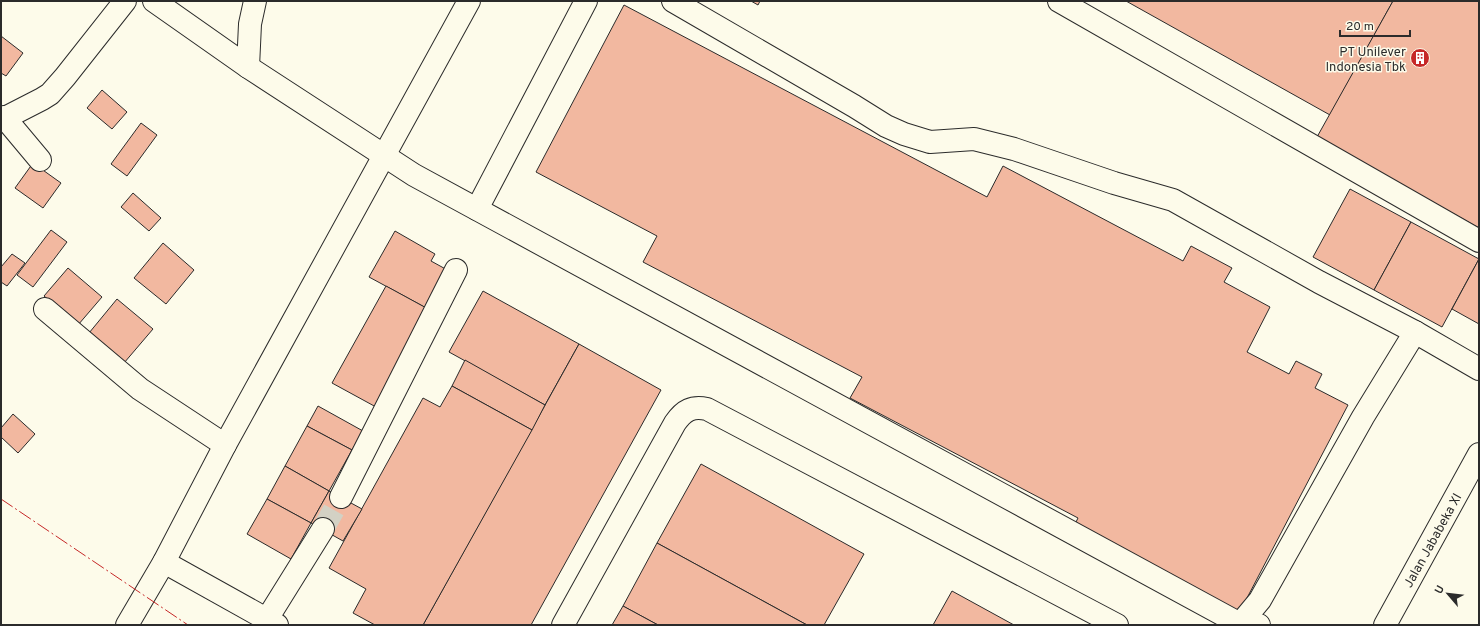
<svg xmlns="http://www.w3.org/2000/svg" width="1480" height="626" font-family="Overpass,sans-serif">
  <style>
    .building { fill: #f2b8a0; stroke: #2b2b2b }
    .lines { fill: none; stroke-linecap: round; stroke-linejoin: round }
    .minor-tunnel { stroke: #d3d1c4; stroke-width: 22; stroke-dasharray: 22 11; stroke-linecap: butt }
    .minor-casing { stroke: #2b2b2b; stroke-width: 24 }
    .minor { stroke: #fdfbea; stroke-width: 22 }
    .power { stroke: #c62828; stroke-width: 1; stroke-dasharray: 14 3 2 3; stroke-linecap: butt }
    .labels { text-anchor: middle; stroke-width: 3; stroke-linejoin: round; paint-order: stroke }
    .poi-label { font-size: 13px; fill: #2b2b2b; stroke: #fdfbea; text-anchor: end }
    .street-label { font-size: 13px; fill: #2b2b2b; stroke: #fdfbea }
  </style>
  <rect width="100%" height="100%" fill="#fdfbea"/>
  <g class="building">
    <path d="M751 1H760L758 5Z"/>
    <path d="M1126 1H1393L1330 115Z"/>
    <path d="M1393 1H1479V228L1317 137Z"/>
    <path d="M624 5 987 197 1003 166 1183 261 1191 246 1232 268 1224 282 1270 307 1247 352 1289 374 1296 361 1322 374 1315 388 1348 405 1236 619 1071 532 1078 518 850 398 862 377 643 262 657 236 536 172Z"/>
    <path d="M1 36 23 53 6 76 1 73Z"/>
    <path d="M102 90 127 112 112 129 87 108Z"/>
    <path d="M141 123 157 135 127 176 111 164Z"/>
    <path d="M33 163 61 183 43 208 15 188Z"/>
    <path d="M1350 189 1411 222 1374 290 1313 257Z"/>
    <path d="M133 193 161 218 149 231 121 207Z"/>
    <path d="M1411 222 1479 259 1442 327 1374 290Z"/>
    <path d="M51 230 67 242 33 287 17 275Z"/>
    <path d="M395 231 435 254 431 261 451 272 430 310 369 277Z"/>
    <path d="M163 243 194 270 166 304 134 278Z"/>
    <path d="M12 254 25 263 7 286 1 282V267Z"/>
    <path d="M1479 259V324L1452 309Z"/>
    <path d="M68 268 102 297 78 325 44 296Z"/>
    <path d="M386 286 430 310 376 407 332 383Z"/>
    <path d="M483 291 579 344 545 405 449 352Z"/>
    <path d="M117 299 153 329 124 363 89 333Z"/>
    <path d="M579 344 661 390 531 625H423Z"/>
    <path d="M465 360 545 405 532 430 452 386Z"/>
    <path d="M452 386 532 430 423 625H375L353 613 366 589 329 568 423 398 440 407Z"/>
    <path d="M318 406 363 431 352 450 307 426Z"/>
    <path d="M13 414 35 434 18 453 1 437V428Z"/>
    <path d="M307 426 352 450 329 491 285 466Z"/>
    <path d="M701 464 864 554 824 625H807L657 543Z"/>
    <path d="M285 466 329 491 311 523 267 499Z"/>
    <path d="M329 491 362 509 343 541 311 523Z"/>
    <path d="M267 499 311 523 291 559 247 534Z"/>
    <path d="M657 543 807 625H658L623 606Z"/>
    <path d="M952 591 1014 625H933Z"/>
    <path d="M623 606 658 625H612Z"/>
  </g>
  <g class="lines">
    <path class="minor-tunnel" d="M323 529 341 497"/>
    <g class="minor-casing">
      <g id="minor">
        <path d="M154 1 248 67 414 175 1240 624 1248 623 1259 625"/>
        <path d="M673 1 854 106 886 126 904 134 930 142 974 139 1014 149 1114 183 1173 200 1319 282 1415 332 1479 369"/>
        <path d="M1059 1 1479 241"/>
        <path d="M248 67 250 24 255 1"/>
        <path d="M4 117 40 160"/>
        <path d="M1 120 42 99 50 94 65 77 125 1"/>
        <path d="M477 209 586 1"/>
        <path d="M45 309 140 389 225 445"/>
        <path d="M341 497 456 270"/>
        <path d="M164 562 277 625"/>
        <path d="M267 619 323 529"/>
        <path d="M1240 624 1260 600 1363 417 1415 332"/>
        <path d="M127 625 164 562 225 445 469 1"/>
        <path d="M563 625 675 423C684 410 692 406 707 409L1117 625"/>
        <path d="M1385 625 1479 454"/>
      </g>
    </g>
    <use href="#minor" class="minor"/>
    <path class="power" d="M1 499 188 625"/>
  </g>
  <defs>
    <g id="building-disc" transform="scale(1)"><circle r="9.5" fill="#c62828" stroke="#fdfbea"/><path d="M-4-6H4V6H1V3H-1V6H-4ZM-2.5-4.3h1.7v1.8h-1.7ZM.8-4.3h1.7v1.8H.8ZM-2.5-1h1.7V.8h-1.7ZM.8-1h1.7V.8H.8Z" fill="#fff"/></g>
  </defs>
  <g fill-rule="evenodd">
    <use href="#building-disc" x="1420" y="58"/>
  </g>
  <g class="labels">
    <g class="poi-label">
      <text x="1406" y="56">PT Unilever<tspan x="1406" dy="15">Indonesia Tbk</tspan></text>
    </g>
    <g class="street-label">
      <text transform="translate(1432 540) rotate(-61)" y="5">Jalan Jababeka XI</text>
    </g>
  </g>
  <rect width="1480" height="626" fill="none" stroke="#2b2b2b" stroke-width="4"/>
  <g transform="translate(1448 594) rotate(298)" stroke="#fdfbea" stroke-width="3" paint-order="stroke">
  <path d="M0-3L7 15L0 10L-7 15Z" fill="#2b2b2b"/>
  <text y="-6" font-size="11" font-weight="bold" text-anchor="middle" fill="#2b2b2b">U</text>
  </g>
  <path d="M1340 30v6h70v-6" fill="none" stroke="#2b2b2b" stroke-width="2"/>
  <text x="1346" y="30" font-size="12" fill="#2b2b2b" stroke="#fdfbea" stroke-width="3" paint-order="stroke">20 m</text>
</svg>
